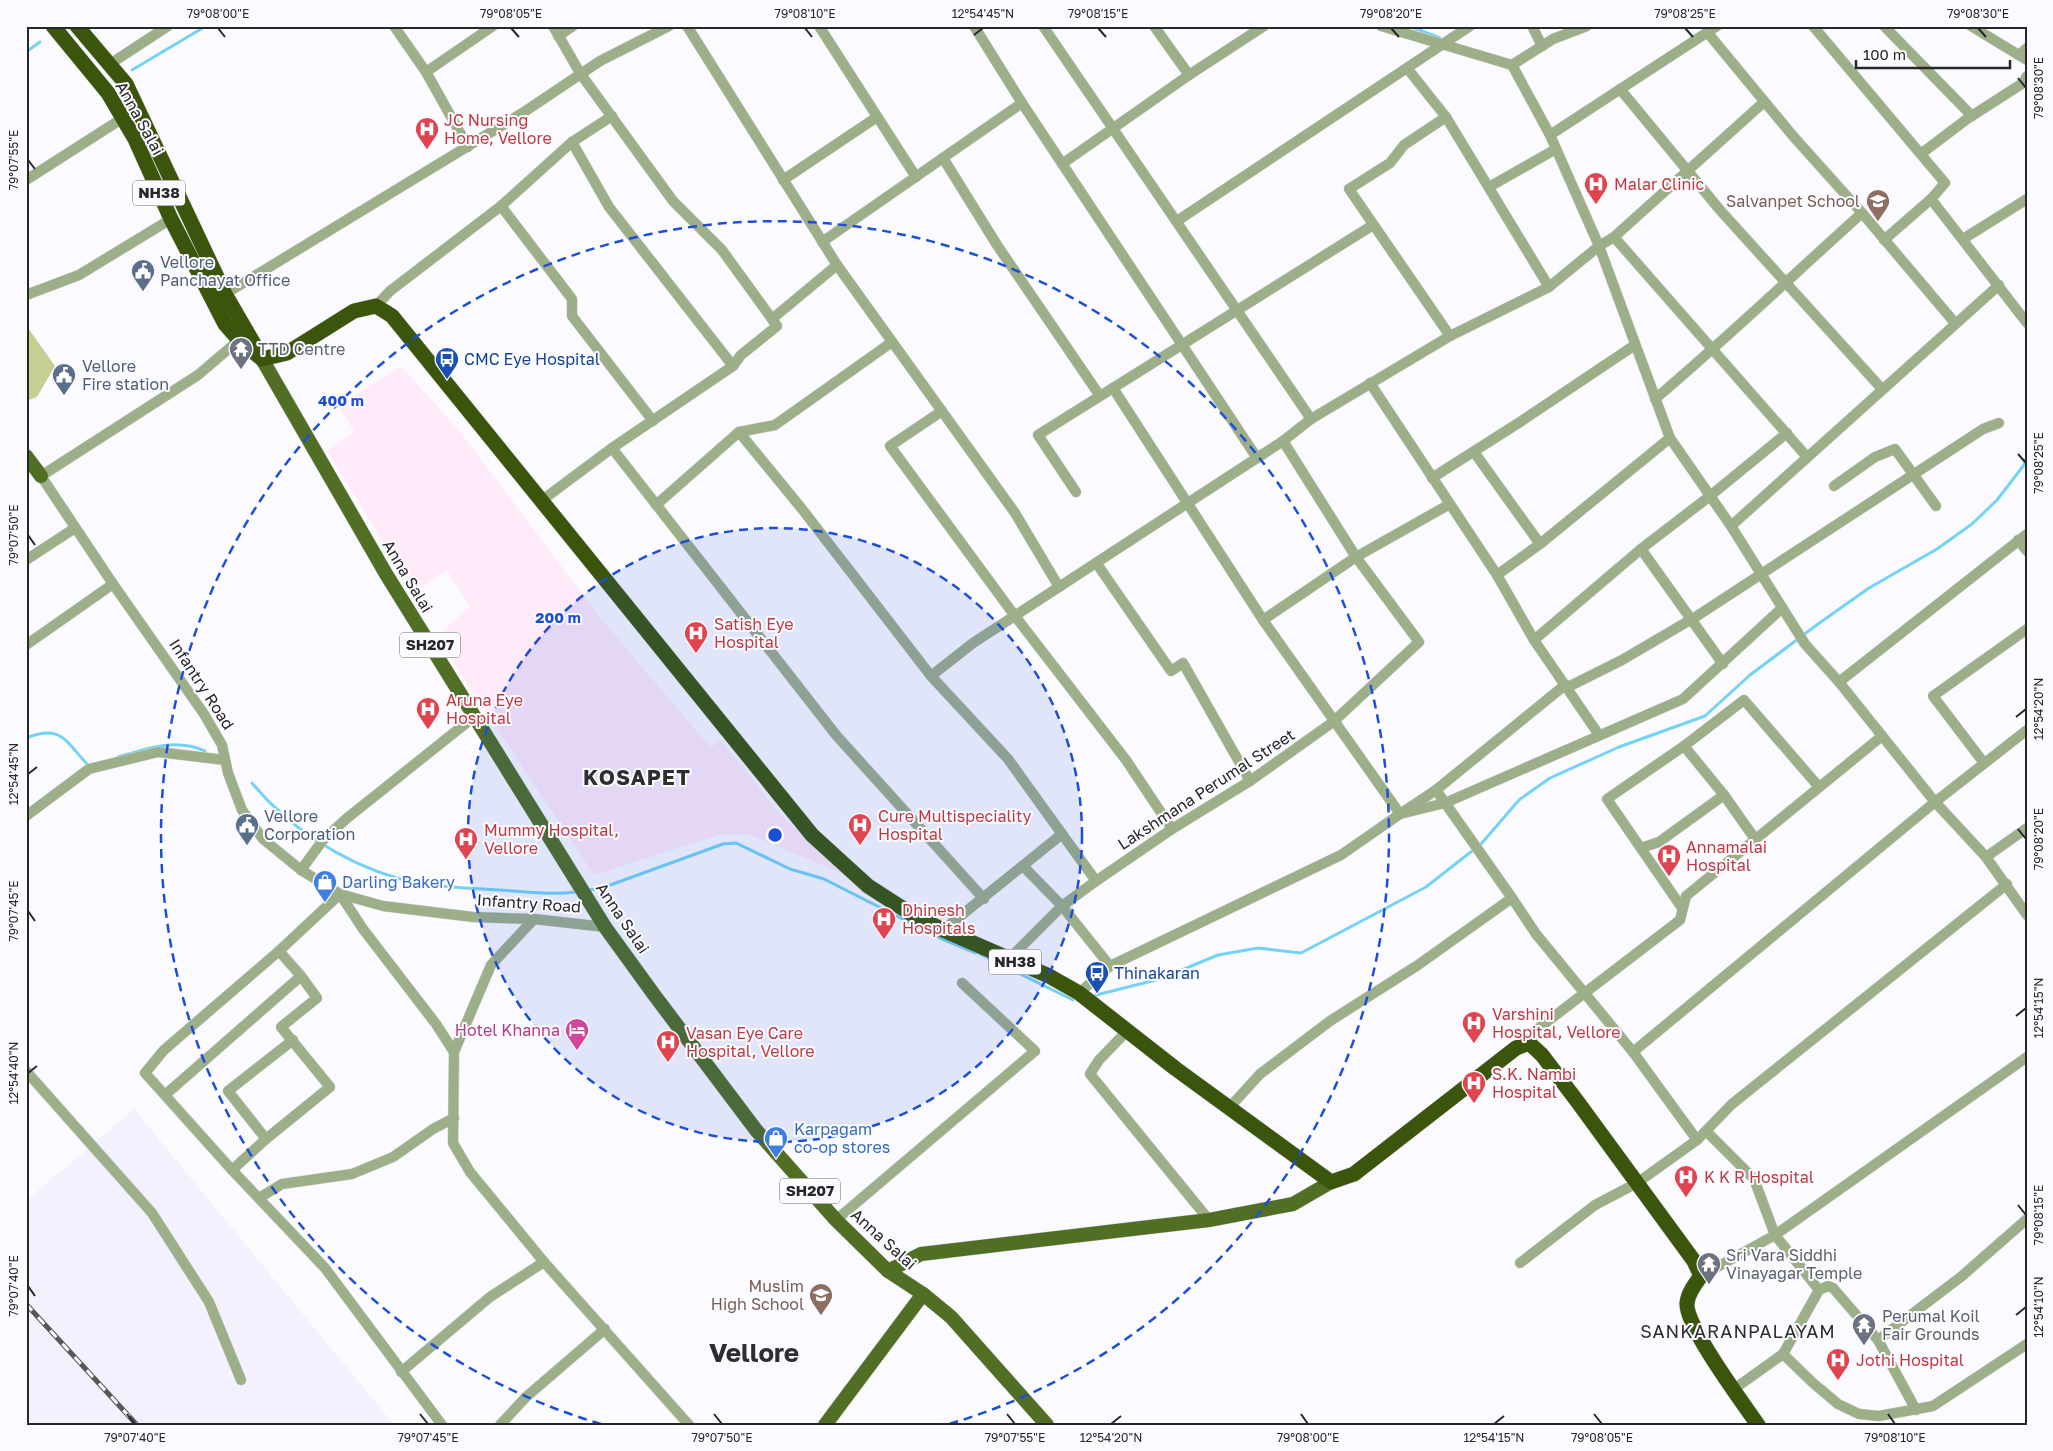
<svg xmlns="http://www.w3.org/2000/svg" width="2053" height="1451" font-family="'Golos Text',sans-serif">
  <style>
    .built { fill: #f2f1fd }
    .education { fill: #ffeafa }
    .green { fill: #c7ce94 }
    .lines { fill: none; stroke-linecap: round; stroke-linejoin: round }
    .stream { stroke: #74d3f5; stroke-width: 3 }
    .minor-casing { stroke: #d5d5d8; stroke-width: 11 }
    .major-casing { stroke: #d5d5d8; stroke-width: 15 }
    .highway-casing { stroke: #d5d5d8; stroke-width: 16 }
    .minor { stroke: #9daf89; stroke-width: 10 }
    .major { stroke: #516f24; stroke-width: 14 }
    .highway { stroke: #3b560c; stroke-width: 15 }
    .rail-casing { stroke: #58585a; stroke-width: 5 }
    .rail { stroke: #fbfbff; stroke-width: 3; stroke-dasharray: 9; stroke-linecap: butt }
    .ticks { fill: none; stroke: #272729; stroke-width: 2 }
    .ring { fill: none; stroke: #1d4ed8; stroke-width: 2.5; stroke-dasharray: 9 6 }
    .labels { text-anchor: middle; stroke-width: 4; stroke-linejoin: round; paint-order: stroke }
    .shield { fill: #fbfbff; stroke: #676769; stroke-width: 1 }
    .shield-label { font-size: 15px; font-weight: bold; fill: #272729 }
    .street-label { font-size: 16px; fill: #272729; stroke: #fbfbff }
    .health-label { font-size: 16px; fill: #be3a42; stroke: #fbfbff; text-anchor: start }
    .education-label { font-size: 16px; fill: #785e54; stroke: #fbfbff; text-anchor: end }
    .service-label { font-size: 16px; fill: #4e5e75; stroke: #fbfbff; text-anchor: start }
    .worship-label { font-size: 16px; fill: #5b616d; stroke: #fbfbff; text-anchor: start }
    .transit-label { font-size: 16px; fill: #164399; stroke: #fbfbff; text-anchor: start }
    .shop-label { font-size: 16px; fill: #366cbe; stroke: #fbfbff; text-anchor: start }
    .hotel-label { font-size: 16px; fill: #b23c85; stroke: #fbfbff; text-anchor: end }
    .neighbourhood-label { font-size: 18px; letter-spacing: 1px; fill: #2e2e32; stroke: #fbfbff }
    .district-label { font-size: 21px; font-weight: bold; letter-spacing: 1px; fill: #2e2e32; stroke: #fbfbff }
    .town-label { font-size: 26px; font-weight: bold; fill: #2e2e32; stroke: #fbfbff }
    .centre { fill: #1d4ed8; stroke: #fbfbff; stroke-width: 2.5 }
    .ring-label { font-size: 15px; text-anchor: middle; font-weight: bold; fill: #1d4ed8; stroke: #fbfbff; stroke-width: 4; stroke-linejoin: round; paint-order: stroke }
    .neatline { fill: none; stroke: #272729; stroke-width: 2 }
    .ticks-label { font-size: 12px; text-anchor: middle; fill: #272729 }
  </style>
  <rect width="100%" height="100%" fill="#fbfbff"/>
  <path class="built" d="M134 1109 394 1425H26V1201Z"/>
  <path class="education" d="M401 366 461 433 602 620 711 748 720 739 779 813 842 873 747 834 719 835 594 875 436 637 470 606 447 571 414 592 327 451 354 431 338 406Z"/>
  <path class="green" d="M26 325 55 366 37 397 26 401Z"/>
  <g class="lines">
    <g class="stream">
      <path d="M1409 26 1440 38"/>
      <path d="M26 52 40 42"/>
      <path d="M132 70 206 26"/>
      <path d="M26 738C62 724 65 741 88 765H90"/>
      <path d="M118 757C148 748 176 738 205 751"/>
      <path d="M252 783C288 827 342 862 397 878 430 887 467 888 500 890 525 892 552 895 576 892"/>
      <path d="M589 890 602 888 723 844 736 843 790 869 824 879 942 939 976 953"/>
      <path d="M980 954 1073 1000"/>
      <path d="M1096 995 1160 979 1218 955 1258 948 1301 953 1426 887 1481 844 1519 800 1550 778 1619 747 1705 716 1750 675 1818 624 1869 588 1937 549 1972 524 1997 500 2024 465 2027 456"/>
    </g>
    <g class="minor-casing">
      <g id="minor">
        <path d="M394 26 426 72 468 147"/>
        <path d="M553 26 580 73 673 201 722 250 772 319"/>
        <path d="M687 26 837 265 1015 513 1059 587"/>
        <path d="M819 26 916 177"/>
        <path d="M974 26 1022 103 1257 458"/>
        <path d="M1043 26 1311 419"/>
        <path d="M1154 26 1189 75"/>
        <path d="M1381 26 1512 65 1550 135 1599 246 1670 438 1731 526 1805 644 1839 682 1935 802 1986 857 2027 915"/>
        <path d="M1532 26 1542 46"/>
        <path d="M1813 26 1945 183 1931 199 1884 240"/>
        <path d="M1884 26 1972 116"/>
        <path d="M1971 26 2027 60"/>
        <path d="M1707 32 1793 136 1862 213 1955 323"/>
        <path d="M558 36 573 26"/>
        <path d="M2019 55 2027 48"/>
        <path d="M110 64 168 26"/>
        <path d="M1512 65 1553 39 1587 26"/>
        <path d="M1407 68 1446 117 1549 287"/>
        <path d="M426 72 493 26"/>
        <path d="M1620 89 1720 210 1882 389"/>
        <path d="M1446 117 1404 145 1390 163 1349 189 1450 336"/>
        <path d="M1550 135 1717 26"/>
        <path d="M572 142 609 207 733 366"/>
        <path d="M1922 153 1967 119 2023 83 2027 76"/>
        <path d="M943 158 997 245 1100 396"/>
        <path d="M1062 164 1189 75 1264 26"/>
        <path d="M26 180 123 118"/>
        <path d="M783 180 877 117"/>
        <path d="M1489 187 1556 149"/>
        <path d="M1931 199 2027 323"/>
        <path d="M501 206 572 142 612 116"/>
        <path d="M1177 221 1470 26"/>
        <path d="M1614 237 1807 457"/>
        <path d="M1963 239 2027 199"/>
        <path d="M822 242 1022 103"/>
        <path d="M225 294 524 112 600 61 669 26"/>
        <path d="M26 295 79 275 171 219"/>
        <path d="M376 306 390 291 501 206 572 299V316L653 421"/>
        <path d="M239 340 198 375 41 476 113 584 204 714 222 745 228 773 242 810 263 839 301 870 340 894 383 906 473 917 534 919 605 927"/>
        <path d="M1113 388 1263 620 1400 814 1436 790 1565 685 1570 686 1622 660 1697 616 1983 429 1999 423"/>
        <path d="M1655 399C1726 339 1793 275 1862 213"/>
        <path d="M942 411 890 446 1015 616 1126 760 1172 829"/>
        <path d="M739 432 802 509 931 676 1008 759 1062 834 943 930"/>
        <path d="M612 448 836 735 984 899"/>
        <path d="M1474 452 1540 544"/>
        <path d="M1432 478 1520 422 1635 345"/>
        <path d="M1834 486 1875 457 1895 449 1936 506"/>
        <path d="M1076 492 1038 435 1373 225"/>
        <path d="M541 501 612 448 733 366 741 355 777 326 772 319 837 265"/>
        <path d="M1450 504 1497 575 1534 640"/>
        <path d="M656 505 739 432 775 425 892 342"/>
        <path d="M1731 526 1999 285"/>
        <path d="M2018 540 2027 551"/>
        <path d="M1641 549 1723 664"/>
        <path d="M26 560 75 528"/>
        <path d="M1097 564 1171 671 1183 663 1250 781"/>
        <path d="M1497 575 1540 544 1670 438"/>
        <path d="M1263 620 1356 557 1450 504 1370 383"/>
        <path d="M26 645 113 584"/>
        <path d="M931 676 973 643 1283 441 1311 419 1450 336 1549 287 1599 246 1614 237 1764 102"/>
        <path d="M1839 682 2027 534"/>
        <path d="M1599 735 1534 640 1641 549 1710 496 1787 433"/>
        <path d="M1684 746 1724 795 1755 839"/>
        <path d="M1984 763 1933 696 2027 629"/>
        <path d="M1436 790 1512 898"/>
        <path d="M26 816 89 769 158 752 225 760"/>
        <path d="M1062 834 1096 881"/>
        <path d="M1641 848 1659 842 1724 795"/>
        <path d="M1986 857 2027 828"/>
        <path d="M1023 866 1062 906 1110 966"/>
        <path d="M301 870 323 840 346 819 475 716"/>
        <path d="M1682 908 1607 799 1684 746 1744 700 1819 787"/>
        <path d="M1009 959 1062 906 1096 881 1172 829 1250 781 1333 722 1419 642 1356 557 1283 441"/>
        <path d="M1079 993 1110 966 1341 855 1400 814 1445 803 1683 699 1781 609"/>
        <path d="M1127 1031 1099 1060 1090 1074 1209 1220"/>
        <path d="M1529 1043 1535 1031 1680 920 1686 896 1882 736"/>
        <path d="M454 1052 491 965 534 919"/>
        <path d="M1633 1052 1935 802 2027 730"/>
        <path d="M26 1071 152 1213 209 1302 241 1380"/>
        <path d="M165 1095 301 976"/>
        <path d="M1230 1107 1260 1074 1330 1021 1418 965 1512 898 1536 934 1633 1052 1697 1140"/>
        <path d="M1706 1131 1754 1179 1775 1235 1819 1290"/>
        <path d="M266 1139 228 1091 293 1040"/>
        <path d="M232 1170 266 1139 330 1087 281 1027 317 998 301 976 279 951"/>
        <path d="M259 1198 282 1184 352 1174 393 1157 433 1129 454 1118"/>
        <path d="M836 1220 1035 1051 962 983"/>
        <path d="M1520 1263 1595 1205 1637 1183 1697 1140 1732 1104 2007 884"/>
        <path d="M1701 1276 1775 1235 2027 1057"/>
        <path d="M1878 1340 1916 1410"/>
        <path d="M1783 1354 1813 1383 1838 1404 1859 1414 1879 1416 1933 1406 2027 1344"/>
        <path d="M401 1372 490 1297 544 1262"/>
        <path d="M1734 1389 1783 1354 1819 1290 1828 1286 1833 1288 1878 1340 1962 1276 2027 1219"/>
        <path d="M442 1425 325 1268 232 1170 145 1073 164 1050 279 951 340 894 363 929 436 1024 454 1052 453 1143 470 1172 544 1262 689 1425"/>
        <path d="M500 1425 526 1397 605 1329"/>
      </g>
    </g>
    <g class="major-casing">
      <g id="major">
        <path d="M262 359 386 574 605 927 655 996 756 1130 836 1220 888 1271 923 1294 951 1317 1047 1425"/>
        <path d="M26 456 41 476"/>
        <path d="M888 1271 921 1254 1209 1220 1293 1204 1331 1182"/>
        <path d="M825 1425 923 1294"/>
      </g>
    </g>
    <g class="highway-casing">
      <g id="highway">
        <path d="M53 26 108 93 135 139 171 219 225 324 239 340 262 359"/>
        <path d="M77 26 126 84 225 294 258 351"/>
        <path d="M262 359 287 353 354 311 376 306 392 316 812 835 868 886 913 915 943 930 1049 976 1079 993 1176 1069 1331 1182 1354 1174 1516 1048 1529 1043 1542 1055 1577 1101 1694 1261 1701 1276C1695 1284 1688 1293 1687 1303 1685 1326 1743 1403 1758 1425"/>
      </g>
    </g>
    <use href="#minor" class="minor"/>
    <use href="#major" class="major"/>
    <use href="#highway" class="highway"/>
    <g class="rail-casing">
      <path id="rail" d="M26 1304 137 1425"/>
    </g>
    <use href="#rail" class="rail"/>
  </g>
  <path class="ticks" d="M218 28 225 37M511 28 519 37M805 28 812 37M1098 28 1106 37M1391 28 1399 37M1685 28 1693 37M1978 28 1986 37M974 35 983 28M2018 78 2026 88M28 160 35 169M2018 454 2026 463M28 535 35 545M2016 717 2026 709M28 774 37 767M2018 829 2026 839M28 911 35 921M2016 1016 2026 1008M28 1073 37 1066M2018 1205 2026 1215M28 1286 35 1296M2016 1315 2026 1307M127 1414 135 1424M420 1414 428 1424M714 1414 722 1424M1007 1414 1015 1424M1301 1414 1308 1424M1594 1414 1602 1424M1888 1414 1895 1424M1111 1424 1121 1416M1494 1424 1504 1416"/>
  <circle cx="775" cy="835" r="307" fill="#1d4ed8" fill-opacity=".12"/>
  <g class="ring">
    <circle cx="775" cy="835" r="307"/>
    <path d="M601 1424A614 614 0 1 1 949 1424"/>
  </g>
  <defs>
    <g id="hospital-pin" transform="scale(1.25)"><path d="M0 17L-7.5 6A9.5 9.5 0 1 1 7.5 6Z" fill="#e0444e" stroke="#fbfbff"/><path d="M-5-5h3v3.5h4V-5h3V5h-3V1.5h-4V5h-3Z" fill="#fff"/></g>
    <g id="school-pin" transform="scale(1.25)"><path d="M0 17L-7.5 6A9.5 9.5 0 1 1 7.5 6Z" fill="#8d6e63" stroke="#fbfbff"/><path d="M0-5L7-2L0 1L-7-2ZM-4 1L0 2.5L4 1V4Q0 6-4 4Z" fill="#fff"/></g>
    <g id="civic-pin" transform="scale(1.25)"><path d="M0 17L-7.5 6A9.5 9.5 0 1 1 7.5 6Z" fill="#5c6f8a" stroke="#fbfbff"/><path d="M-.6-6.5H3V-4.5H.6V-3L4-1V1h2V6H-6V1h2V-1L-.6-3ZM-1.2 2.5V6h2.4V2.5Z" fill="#fff"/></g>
    <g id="temple-pin" transform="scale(1.25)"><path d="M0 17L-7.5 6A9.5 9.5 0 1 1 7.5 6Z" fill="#6b7280" stroke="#fbfbff"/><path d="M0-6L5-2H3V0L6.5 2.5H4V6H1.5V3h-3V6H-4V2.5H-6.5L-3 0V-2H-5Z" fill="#fff"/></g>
    <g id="bus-pin" transform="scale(1.25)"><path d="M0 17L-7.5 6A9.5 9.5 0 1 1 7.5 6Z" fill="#1a4fb4" stroke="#fbfbff"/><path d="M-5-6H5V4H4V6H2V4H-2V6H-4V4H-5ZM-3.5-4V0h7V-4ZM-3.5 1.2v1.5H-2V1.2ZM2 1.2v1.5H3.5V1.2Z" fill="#fff"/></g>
    <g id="shop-pin" transform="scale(1.25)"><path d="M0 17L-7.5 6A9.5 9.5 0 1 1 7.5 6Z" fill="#3f7fe0" stroke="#fbfbff"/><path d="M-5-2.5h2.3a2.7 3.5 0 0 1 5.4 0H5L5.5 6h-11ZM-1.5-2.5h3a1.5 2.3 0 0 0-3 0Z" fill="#fff"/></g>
    <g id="hotel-pin" transform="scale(1.25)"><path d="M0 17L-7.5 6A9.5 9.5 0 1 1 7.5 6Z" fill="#d1479c" stroke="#fbfbff"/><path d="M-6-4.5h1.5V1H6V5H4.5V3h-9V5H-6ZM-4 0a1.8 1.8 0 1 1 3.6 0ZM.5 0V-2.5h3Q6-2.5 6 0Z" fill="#fff"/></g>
  </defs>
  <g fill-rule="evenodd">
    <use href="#hospital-pin" x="427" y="129"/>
    <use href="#hospital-pin" x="1596" y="184"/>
    <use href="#school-pin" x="1878" y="201"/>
    <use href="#civic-pin" x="143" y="271"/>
    <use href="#temple-pin" x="241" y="349"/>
    <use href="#bus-pin" x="447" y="359"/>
    <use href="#civic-pin" x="64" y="375"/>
    <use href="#hospital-pin" x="696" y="633"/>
    <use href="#hospital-pin" x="428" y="709"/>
    <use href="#civic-pin" x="247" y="825"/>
    <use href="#hospital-pin" x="860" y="825"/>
    <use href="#hospital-pin" x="466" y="839"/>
    <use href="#hospital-pin" x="1669" y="856"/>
    <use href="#shop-pin" x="325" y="882"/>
    <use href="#hospital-pin" x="884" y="919"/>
    <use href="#bus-pin" x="1097" y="973"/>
    <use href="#hospital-pin" x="1474" y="1023"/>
    <use href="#hotel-pin" x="577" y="1030"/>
    <use href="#hospital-pin" x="668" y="1042"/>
    <use href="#hospital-pin" x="1474" y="1083"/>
    <use href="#shop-pin" x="776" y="1138"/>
    <use href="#hospital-pin" x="1686" y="1177"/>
    <use href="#temple-pin" x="1709" y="1264"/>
    <use href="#school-pin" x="821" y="1295"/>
    <use href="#temple-pin" x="1864" y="1325"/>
    <use href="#hospital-pin" x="1838" y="1360"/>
  </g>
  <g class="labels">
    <g class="shield">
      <rect x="133" y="180.5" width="52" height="25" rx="4"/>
      <rect x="400" y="632.5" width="60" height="25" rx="4"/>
      <rect x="989" y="949.5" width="52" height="25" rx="4"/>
      <rect x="780" y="1178.5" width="60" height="25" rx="4"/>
    </g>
    <g class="shield-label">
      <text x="159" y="198">NH38</text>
      <text x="430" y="650">SH207</text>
      <text x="1015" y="967">NH38</text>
      <text x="810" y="1196">SH207</text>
    </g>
    <g class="street-label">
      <text transform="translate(140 118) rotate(61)" y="6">Anna Salai</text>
      <text transform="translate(408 576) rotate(59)" y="6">Anna Salai</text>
      <text transform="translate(202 684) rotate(57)" y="6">Infantry Road</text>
      <text transform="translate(1206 789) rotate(-33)" y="6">Lakshmana Perumal Street</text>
      <text transform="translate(529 903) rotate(4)" y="6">Infantry Road</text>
      <text transform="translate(623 918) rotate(56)" y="6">Anna Salai</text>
      <text transform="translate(884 1239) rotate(42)" y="6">Anna Salai</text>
    </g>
    <g class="health-label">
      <text x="444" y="126">JC Nursing<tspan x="444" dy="18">Home, Vellore</tspan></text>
      <text x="1614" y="190">Malar Clinic</text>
      <text x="714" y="630">Satish Eye<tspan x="714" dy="18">Hospital</tspan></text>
      <text x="446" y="706">Aruna Eye<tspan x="446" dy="18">Hospital</tspan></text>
      <text x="878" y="822">Cure Multispeciality<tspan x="878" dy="18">Hospital</tspan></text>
      <text x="484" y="836">Mummy Hospital,<tspan x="484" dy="18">Vellore</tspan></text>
      <text x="1686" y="853">Annamalai<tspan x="1686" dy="18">Hospital</tspan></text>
      <text x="902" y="916">Dhinesh<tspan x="902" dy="18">Hospitals</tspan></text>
      <text x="1492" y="1020">Varshini<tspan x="1492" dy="18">Hospital, Vellore</tspan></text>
      <text x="686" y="1039">Vasan Eye Care<tspan x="686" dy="18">Hospital, Vellore</tspan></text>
      <text x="1492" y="1080">S.K. Nambi<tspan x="1492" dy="18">Hospital</tspan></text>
      <text x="1704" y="1183">K K R Hospital</text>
      <text x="1856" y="1366">Jothi Hospital</text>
    </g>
    <g class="education-label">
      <text x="1860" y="207">Salvanpet School</text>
      <text x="804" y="1292">Muslim<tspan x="804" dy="18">High School</tspan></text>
    </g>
    <g class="service-label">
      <text x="160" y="268">Vellore<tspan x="160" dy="18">Panchayat Office</tspan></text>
      <text x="82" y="372">Vellore<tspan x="82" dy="18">Fire station</tspan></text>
      <text x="264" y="822">Vellore<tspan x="264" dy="18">Corporation</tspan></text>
    </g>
    <g class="worship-label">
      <text x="258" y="355">TTD Centre</text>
      <text x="1726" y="1261">Sri Vara Siddhi<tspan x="1726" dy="18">Vinayagar Temple</tspan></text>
      <text x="1882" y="1322">Perumal Koil<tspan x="1882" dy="18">Fair Grounds</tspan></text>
    </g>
    <g class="transit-label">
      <text x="464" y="365">CMC Eye Hospital</text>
      <text x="1114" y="979">Thinakaran</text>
    </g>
    <g class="shop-label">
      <text x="342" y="888">Darling Bakery</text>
      <text x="794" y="1135">Karpagam<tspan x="794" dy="18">co-op stores</tspan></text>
    </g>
    <g class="hotel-label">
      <text x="560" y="1036">Hotel Khanna</text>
    </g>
    <g class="neighbourhood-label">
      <text x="1738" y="1338">SANKARANPALAYAM</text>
    </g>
    <g class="district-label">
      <text x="637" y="785">KOSAPET</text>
    </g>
    <g class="town-label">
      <text x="754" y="1362">Vellore</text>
    </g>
  </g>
  <circle cx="775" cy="835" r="8" class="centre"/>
  <g class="ring-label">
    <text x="341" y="406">400 m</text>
    <text x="558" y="623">200 m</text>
  </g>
  <rect width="2053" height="1451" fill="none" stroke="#fbfbff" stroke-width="55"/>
  <path d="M1856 60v8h154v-8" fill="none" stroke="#272729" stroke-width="2.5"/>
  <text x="1863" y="60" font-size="15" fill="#272729" stroke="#fbfbff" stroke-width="4" paint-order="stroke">100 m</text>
  <rect x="28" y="28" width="1998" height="1396" class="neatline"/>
  <g class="ticks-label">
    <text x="218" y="18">79°08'00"E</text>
    <text x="511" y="18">79°08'05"E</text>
    <text x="805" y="18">79°08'10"E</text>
    <text x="983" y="18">12°54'45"N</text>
    <text x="1098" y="18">79°08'15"E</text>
    <text x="1391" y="18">79°08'20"E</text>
    <text x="1685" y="18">79°08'25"E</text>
    <text x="1978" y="18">79°08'30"E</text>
    <text transform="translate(2039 88) rotate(-90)" y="4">79°08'30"E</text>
    <text transform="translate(14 160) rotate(-90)" y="4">79°07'55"E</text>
    <text transform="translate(2039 463) rotate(-90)" y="4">79°08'25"E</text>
    <text transform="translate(14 535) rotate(-90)" y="4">79°07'50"E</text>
    <text transform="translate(2039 709) rotate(-90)" y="4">12°54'20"N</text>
    <text transform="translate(14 774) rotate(-90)" y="4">12°54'45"N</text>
    <text transform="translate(2039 839) rotate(-90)" y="4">79°08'20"E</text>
    <text transform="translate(14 911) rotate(-90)" y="4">79°07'45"E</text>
    <text transform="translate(2039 1008) rotate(-90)" y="4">12°54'15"N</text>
    <text transform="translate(14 1073) rotate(-90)" y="4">12°54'40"N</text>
    <text transform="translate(2039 1215) rotate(-90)" y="4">79°08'15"E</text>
    <text transform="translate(14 1286) rotate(-90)" y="4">79°07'40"E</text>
    <text transform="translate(2039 1307) rotate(-90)" y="4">12°54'10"N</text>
    <text x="135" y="1442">79°07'40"E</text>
    <text x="428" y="1442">79°07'45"E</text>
    <text x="722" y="1442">79°07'50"E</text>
    <text x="1015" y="1442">79°07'55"E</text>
    <text x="1111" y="1442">12°54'20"N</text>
    <text x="1308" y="1442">79°08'00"E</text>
    <text x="1494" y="1442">12°54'15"N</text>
    <text x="1602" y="1442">79°08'05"E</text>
    <text x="1895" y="1442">79°08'10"E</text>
  </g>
</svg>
